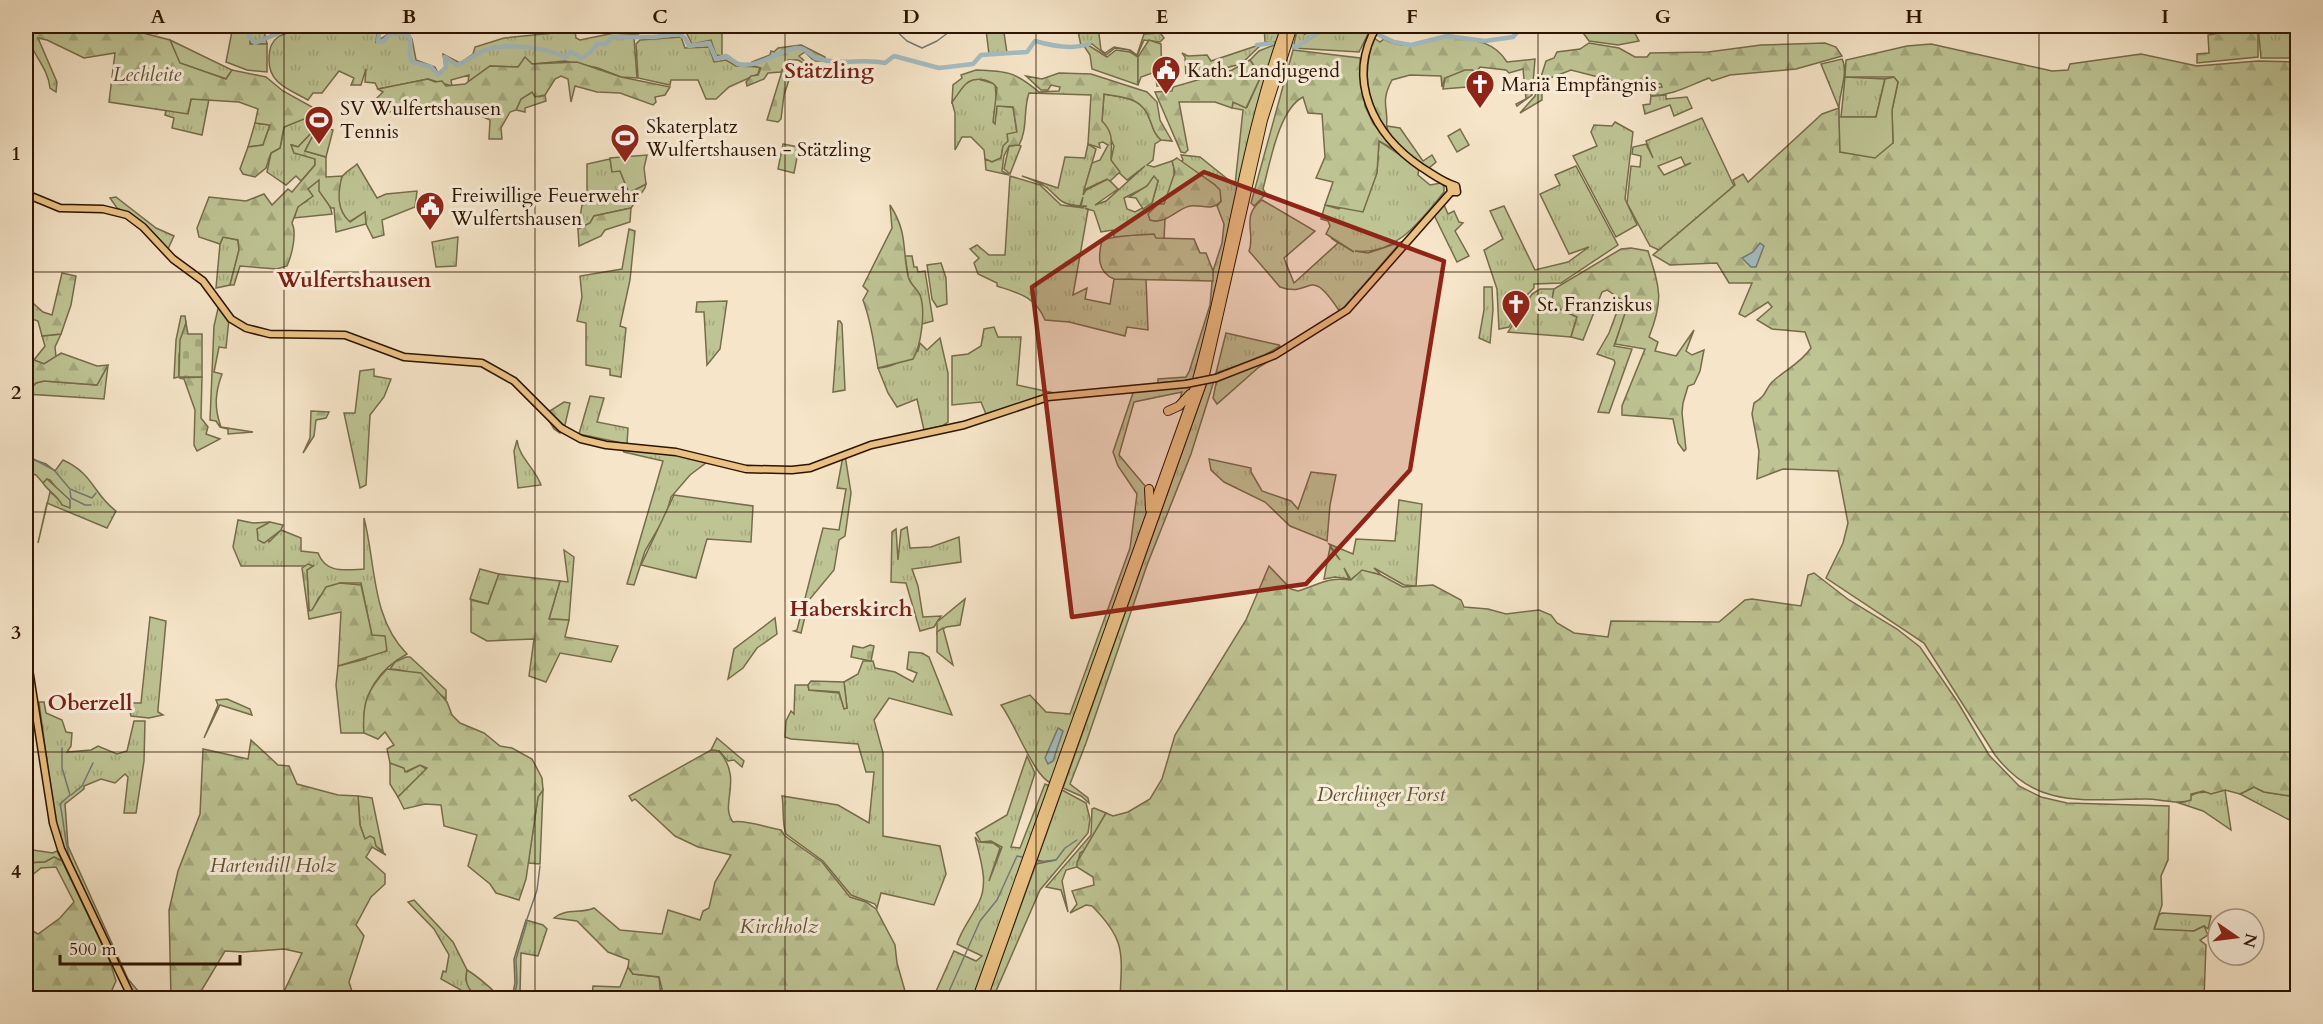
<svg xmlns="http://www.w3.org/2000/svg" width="2323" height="1024" font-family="Cardo,serif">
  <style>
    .grass { fill: url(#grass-tufts); stroke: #766c4a; stroke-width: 1.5; fill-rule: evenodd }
    .forest { fill: url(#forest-firs); stroke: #766c4a; stroke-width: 1.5 }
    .cemetery { fill: url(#cemetery-stones); stroke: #766c4a; stroke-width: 1.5 }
    .garden { fill: #bec494; stroke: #766c4a; stroke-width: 1.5 }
    .water { fill: #a3bcc1; stroke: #747974; stroke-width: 1.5 }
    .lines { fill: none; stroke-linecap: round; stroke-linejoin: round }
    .stream { stroke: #747974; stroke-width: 1.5 }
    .river { stroke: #a3bcc1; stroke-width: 4.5 }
    .major-casing { stroke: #2d1400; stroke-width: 9 }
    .highway-casing { stroke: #2d1400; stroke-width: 10 }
    .major { stroke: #ebc284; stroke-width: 6 }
    .highway { stroke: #ebc284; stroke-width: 8 }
    .major-bridge-casing { stroke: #2d1400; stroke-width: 9; stroke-linecap: butt }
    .major-bridge { stroke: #ebc284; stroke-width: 6 }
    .marked { fill: #8f2418; fill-opacity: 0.2; stroke: #8f2418; stroke-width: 4.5; stroke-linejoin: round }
    .grid { fill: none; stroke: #2d1400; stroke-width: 1.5; stroke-opacity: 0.55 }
    .labels { text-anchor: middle; stroke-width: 6; stroke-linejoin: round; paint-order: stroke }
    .poi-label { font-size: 20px; fill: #2d1400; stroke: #f9eedb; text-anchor: start }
    .park-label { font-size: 20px; font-style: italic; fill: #605234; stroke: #f9eedb }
    .quarter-label { font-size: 22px; font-weight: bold; fill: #7a1f14; stroke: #f9eedb }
    .neatline { fill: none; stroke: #2d1400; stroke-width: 2 }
    .grid-label { font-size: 20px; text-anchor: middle; font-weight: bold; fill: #2d1400 }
  </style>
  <defs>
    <pattern id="grass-tufts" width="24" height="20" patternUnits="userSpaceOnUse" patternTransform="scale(1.5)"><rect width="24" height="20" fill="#bec494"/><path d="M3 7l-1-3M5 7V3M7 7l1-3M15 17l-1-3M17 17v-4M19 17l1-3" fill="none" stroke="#a4a87e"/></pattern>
    <pattern id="forest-firs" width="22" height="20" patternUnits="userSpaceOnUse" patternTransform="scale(1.5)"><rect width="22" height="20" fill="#bec494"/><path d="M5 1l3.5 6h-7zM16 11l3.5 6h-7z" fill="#a4a87e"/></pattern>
    <pattern id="cemetery-stones" width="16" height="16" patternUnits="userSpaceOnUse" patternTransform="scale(1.5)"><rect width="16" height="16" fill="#bec494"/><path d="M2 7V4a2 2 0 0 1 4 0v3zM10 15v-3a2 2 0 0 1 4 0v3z" fill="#a4a87e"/></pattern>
  </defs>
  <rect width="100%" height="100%" fill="#f6e5c8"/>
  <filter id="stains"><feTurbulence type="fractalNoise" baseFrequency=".00333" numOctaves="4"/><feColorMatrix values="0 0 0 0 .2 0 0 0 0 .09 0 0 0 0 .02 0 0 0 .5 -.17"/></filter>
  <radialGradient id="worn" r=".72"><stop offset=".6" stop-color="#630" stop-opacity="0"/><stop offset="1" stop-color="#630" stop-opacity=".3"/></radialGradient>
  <g class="grass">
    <path d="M109 26H159L157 34Z"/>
    <path d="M224 26H263L267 44H250V27L230 29Z"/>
    <path d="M298 26H378L376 42 393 31 406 32 412 39 416 60 435 67 438 73 445 67 443 54 460 63 473 54 475 47 504 38 575 31 576 38 580 40 614 33 639 35 611 37 634 38 637 78 621 77 598 68 565 61 532 64 527 60 518 67 490 66 468 82 469 75 451 80 452 86 428 79 378 89 375 83 365 82 366 69 361 85H351L354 78 339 71 322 93H313L308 100C289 89 268 84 269 58 269 50 271 42 278 37 285 32 294 33 298 26Z"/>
    <path d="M1003 26 1007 53 989 54 986 30Z"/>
    <path d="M1077 26H1098L1101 50 1105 53 1114 47 1130 50 1137 55 1144 34 1157 33 1155 30V26L1164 38 1160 42 1144 40 1137 56 1129 50 1115 48 1106 55 1092 44 1081 46Z"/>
    <path d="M1264 26H1283L1194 380 1158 383V379L1186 377 1189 372 1210 305 1213 271 1222 243 1224 224 1217 206 1221 201 1215 185 1180 162 1183 160 1181 155 1200 157 1235 185 1243 110 1232 108 1233 102 1247 107 1261 76 1250 60 1259 51 1274 45V42H1265Z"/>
    <path d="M1298 26H1307L1305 34C1325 22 1346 24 1370 30L1359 52 1293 48Z"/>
    <path d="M2258 26H2297V58L2292 56 2291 58H2261Z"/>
    <path d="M686 32 722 33V56L716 55 711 40 692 44Z"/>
    <path d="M681 37 685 48 709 47 714 62 726 60 736 66 760 67 758 74 729 87 716 99H706L698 80H671L670 85 638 78 636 44 640 40Z"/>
    <path d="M170 40 232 70 226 79 179 63Z"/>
    <path d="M1262 44 1241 64 1186 78 1185 57 1182 53 1188 56 1207 55 1211 61Z"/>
    <path d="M1088 45 1107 57 1116 50 1130 52 1138 57V85L1092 69 1090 55 1084 46Z"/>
    <path d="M1842 59C1849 71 1839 94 1839 108L1821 64Z"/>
    <path d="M1845 77 1885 79 1876 117H1841Z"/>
    <path d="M975 78 995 84 997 106 1013 107 1017 132 1003 147 1001 158 992 162 985 159 984 150 971 137H962L955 150V113L952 102 962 86Z"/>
    <path d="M532 92 539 97 545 95 546 101 525 108V112L516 110 521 99Z"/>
    <path d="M1104 94C1125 98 1142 97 1150 120 1153 128 1154 134 1161 140L1155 144 1153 160 1147 165 1154 167 1172 161C1180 180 1164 205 1155 221L1165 219 1164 239 1114 237 1113 230 1101 232 1094 211 1085 208 1088 210 1073 295 1087 288 1085 299 1110 304 1114 279H1146L1148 330 1127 327 1125 336 1069 322 1045 320C1035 296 1018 293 997 286V283L978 274 974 263 979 258 970 249 977 245 989 255H1005L1010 176 1040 185 1061 205 1084 208 1082 207 1087 206H1081L1083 197 1080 206C1058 204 1061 199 1046 187 1039 182 1030 179 1022 176L1058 188 1065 157 1085 158 1088 144 1096 149 1083 195 1086 190 1108 179 1118 189 1095 205 1106 201 1145 166 1127 180 1115 169 1111 160 1114 146 1102 121ZM1158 181 1152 203 1135 212 1127 209 1124 198Z"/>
    <path d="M1666 95V99L1687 97 1692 108 1674 116 1670 105 1645 114 1643 105 1650 104 1651 96Z"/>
    <path d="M191 99H209L202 135 172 128 174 118 165 115 166 110 188 113Z"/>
    <path d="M304 118 318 126 298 147 292 145 294 153 315 158V165L301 181 296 176 286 185 267 172 271 153 280 148 284 127Z"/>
    <path d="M1702 118 1734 186 1659 250 1650 246 1627 203 1631 166 1640 167 1641 156 1632 154 1633 147 1646 144 1653 158 1646 141ZM1681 157 1685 165 1691 163 1664 175 1658 166Z"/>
    <path d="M1615 122 1633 132 1625 199 1637 225 1616 237 1573 156 1597 146 1591 132 1594 125 1612 126Z"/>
    <path d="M255 123 270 125 263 145 248 147Z"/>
    <path d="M1387 126 1400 128 1423 161 1432 155 1436 162 1429 168C1415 158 1388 144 1387 126Z"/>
    <path d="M1379 141 1419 168 1418 175 1430 185 1441 183 1444 186V192C1421 220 1396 256 1355 251L1368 253 1401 242 1340 312C1307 262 1314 299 1280 287L1249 251C1256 233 1240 216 1262 200L1315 231 1284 258 1294 283 1338 243 1331 238 1354 252 1326 234 1330 226 1328 221 1321 219 1325 205 1339 209 1377 173Z"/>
    <path d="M1019 145 1021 146 1010 174 1004 169 1009 146Z"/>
    <path d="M610 159 612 171H620L629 193 646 184 645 188 631 208 594 216 590 223 578 229 582 205 587 204V164Z"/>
    <path d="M357 164 377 198 386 194 417 191 415 207 382 220 384 235 373 238 366 224 365 212 349 222C339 212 334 191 342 177 345 172 353 168 357 164Z"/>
    <path d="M1576 166 1618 245 1561 283 1534 284V288L1528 294 1509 327 1499 329 1497 289 1484 250 1503 239 1490 211 1504 206 1535 270 1568 262 1589 247 1569 254 1540 194 1560 185 1555 175Z"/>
    <path d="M320 179C319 197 330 199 332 214L294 218 298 206 307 201V189Z"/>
    <path d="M116 197 156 228 174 236 168 249 136 218 117 208 110 198Z"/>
    <path d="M1444 205 1448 214 1454 211 1459 222 1463 223 1455 231 1469 256 1457 262 1434 215Z"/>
    <path d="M629 229 635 231 630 280 620 326 626 328 621 377 610 375V369L586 365V323L577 321 582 297 580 276 622 269Z"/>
    <path d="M223 237 238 240 239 250 230 285 216 288 220 244Z"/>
    <path d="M458 237 456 266 436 267 432 242Z"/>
    <path d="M905 256H912L914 267H917L918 272 925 271 933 321 922 324 920 295 909 282Z"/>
    <path d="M941 263 946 278 947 304 937 307 932 299 927 265Z"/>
    <path d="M1484 287H1492L1493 310 1490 343 1479 338 1484 310Z"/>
    <path d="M1540 289H1554L1551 305 1577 317 1571 337 1508 332 1532 294Z"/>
    <path d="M727 301 720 349 707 365 704 312H696L697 302Z"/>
    <path d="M1621 301 1629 304 1614 346 1632 349 1609 413 1598 412 1615 363 1614 360 1597 354 1609 333Z"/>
    <path d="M219 304 229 319 226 348 219 347 214 372 222 374C215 393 214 408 221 427L253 432 228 434V429L220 427 216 421 210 420 214 326Z"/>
    <path d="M181 316H185L186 323 179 355V377L174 378 176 340Z"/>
    <path d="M838 321H840L842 324 845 390 833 392Z"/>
    <path d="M994 327 998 337H1021L1017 385 1054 393 986 414 981 402 952 405V356L968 354 981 346 984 329Z"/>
    <path d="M1226 333 1279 345 1280 346 1260 358 1216 373Z"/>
    <path d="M61 334 55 347 56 357 44 364 34 360 45 346 42 336Z"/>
    <path d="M940 338 948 373V422L942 426 924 430 917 399 897 407 888 393 878 368C894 367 905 359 918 351L920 343 927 350Z"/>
    <path d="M1308 338 1259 367 1217 404 1213 398 1217 379 1248 369Z"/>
    <path d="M108 365 104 399 26 394 36 383 44 381 97 385Z"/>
    <path d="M374 369V376L391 379 384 397 370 415 366 485 360 488 344 413H355L360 371Z"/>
    <path d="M1214 381 1191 454 1147 565 1086 743 1070 784 1088 798 1089 803 1081 796 1063 788 1207 382Z"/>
    <path d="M1192 385 1178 405 1182 392 1134 402 1119 455 1146 487 1149 506 1051 783C1034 777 1015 723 1001 705L1030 695 1046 712 1070 714 1130 548 1137 494 1118 466 1113 452 1134 390Z"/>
    <path d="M590 396 604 398 597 422 628 428 627 444 579 434Z"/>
    <path d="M517 440C519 458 535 468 541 485L518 488 514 451Z"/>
    <path d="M621 448 666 452 707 462 690 475 671 497 666 515 645 551 634 585 627 584 663 461 624 452Z"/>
    <path d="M845 455 851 493 845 536 839 540 834 570 809 600 801 633 794 631 797 630 823 528 839 530 846 489 837 488 843 456Z"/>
    <path d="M26 457 46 464 55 471 63 460C94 474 93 494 116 511L107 528 47 503 38 543 50 492 60 500 61 494 50 480 47 479 43 483 36 475 26 472Z"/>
    <path d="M1209 459 1251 468V472L1262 491 1291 501 1298 509 1311 472 1336 475 1330 505 1327 541 1290 526 1265 502 1224 482 1211 470Z"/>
    <path d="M674 495 753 506 751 542 707 539 696 578 641 565Z"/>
    <path d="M1399 500 1422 504 1416 586 1404 585 1374 568 1381 575C1370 571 1359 570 1351 580L1344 568 1349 579 1335 577 1324 579 1330 547 1340 560 1329 544 1353 554 1356 539 1395 541Z"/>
    <path d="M364 518C376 564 371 618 407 654 376 671 361 698 364 733H341L336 685 338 666 366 659 372 636 361 583H340L319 597 312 611H309L307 570 313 566H241L233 547 238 520 253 523 270 522 265 525 269 542 281 530 301 538V551L318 553C326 574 345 570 364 569Z"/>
    <path d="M907 527 910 548 931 547 959 537 961 562 912 569 918 586 923 617 941 616 934 627 920 631 906 583 891 582 892 532 896 529 898 560 901 530Z"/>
    <path d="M564 550 574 557 569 620 549 619 560 581 568 582Z"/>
    <path d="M480 569 499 574 488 604 470 599Z"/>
    <path d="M965 599 960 625 946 627 937 634V622Z"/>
    <path d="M150 617 166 621 158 709V712L163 715 149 718 131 716 128 703H141Z"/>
    <path d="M775 618 777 634 757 648 743 668 728 679 734 649Z"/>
    <path d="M909 652 922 653 929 657 952 715 889 698 874 720 883 753V836L940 846 946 874 934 905 881 893 877 908 875 904 851 895 823 861 786 834C782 827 784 806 782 796L838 805 869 823 874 772H866L858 744 791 739 785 737 786 721 791 711 794 714 795 685H808L809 690 839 693 844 708H847L844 682 858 674 863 661H873L875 668 895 672 913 682 917 673 907 669Z"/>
    <path d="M406 657H410L446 690V699C428 685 413 669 390 669L395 662Z"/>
    <path d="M39 702H44L46 713 62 720 66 732 72 733 71 746 67 752 91 750 98 746 117 754 127 751 134 721H145L144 761 136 813H124L128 777 125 774 115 783 101 779 84 786V789L65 804 68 846 128 979 144 998H133L63 848 55 822Z"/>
    <path d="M717 738 744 761 742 767 734 760 728 761 719 751 711 750Z"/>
    <path d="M1027 756 1035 773 1011 847 1020 848 1045 784 1050 786 973 998H933L954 951 976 961 982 956 957 944C962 928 972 917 979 902 989 883 980 858 975 837L979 842 993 843 1000 848 989 881 1002 847 991 841 981 842 976 833 1007 815Z"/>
    <path d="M390 763 404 768 407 772 420 765 427 770 398 797 390 784Z"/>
    <path d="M2254 787 2264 792 2297 797V824L2240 794Z"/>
    <path d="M543 790 540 864 528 863 538 797Z"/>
    <path d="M1062 790 1086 803 1090 819 1088 833 1040 890 993 998H987L1036 864 1056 860 1045 862 1037 860Z"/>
    <path d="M2225 790 2231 830 2203 811 2176 802H2184C2196 787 2209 795 2225 790Z"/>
    <path d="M358 796 372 798 383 851 365 840 360 825Z"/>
    <path d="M1094 808 1106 813 1087 849 1080 853 1077 867 1066 870 1062 881 1068 912 1061 890 1046 887 1091 835 1092 809Z"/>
    <path d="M26 849 53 853 57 851 62 861 54 857 45 862 26 863Z"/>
    <path d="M414 900 453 942 467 970 466 980 472 993 481 998H475L441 979 443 971 446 972 449 955 434 929 408 902Z"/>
    <path d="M2162 913 2211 916 2208 929 2204 926 2194 931 2154 930 2159 915Z"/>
    <path d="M526 920 543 925 547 929 538 956 521 953 520 994 519 998H512L515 983 514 959Z"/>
    <path d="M628 967 633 974 659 977 661 998H592L593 986 620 987Z"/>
  </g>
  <g class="forest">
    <path d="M26 26H103L111 31 143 33 170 40 180 63 226 79 232 70 266 77 283 91 312 107 318 120 315 124 304 119 284 127 280 148 271 153 266 168 255 177 243 174 240 169 248 147 263 145 270 125 255 123 258 109 239 102 191 99 188 114 109 102 115 53 84 58 47 40 38 38 57 82 56 92 50 88C48 65 26 49 26 26Z"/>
    <path d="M2238 26H2258V57L2197 63V54L2209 53 2208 35 2231 31Z"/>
    <path d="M1447 37C1471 40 1493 39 1507 62L1535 59 1532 95 1517 106 1516 104 1526 99 1523 69 1509 73 1506 70 1480 67 1476 72 1472 70 1445 78 1442 87 1441 76 1410 75 1392 80C1379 104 1390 108 1386 131 1366 102 1362 71 1374 38L1380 42 1384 39C1404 51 1426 42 1447 37Z"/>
    <path d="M1149 40 1161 44 1162 86H1157L1155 72 1141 77 1138 85V57Z"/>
    <path d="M1589 43 1619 48 1635 57H1647L1650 53 1708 52 1761 45 1825 43 1836 47 1842 56 1796 69 1730 75 1712 81 1709 78C1688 86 1674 95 1651 96L1649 89H1644L1662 87 1661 84 1606 79 1571 70 1550 78 1542 91V100L1520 113 1535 96 1546 61 1554 58 1557 52 1580 49Z"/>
    <path d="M1931 44 2052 71 2068 70 2070 64 2141 54 2197 66 2258 61 2297 62V797L2264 792 2254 787 2240 794 2225 790 2211 794 2203 791 2191 794V800C2178 805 2160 799 2146 799 2085 799 2037 810 1995 755L1924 643 1826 578 1843 543 1848 523 1838 471 1783 469 1757 479 1759 451 1752 414 1754 403C1768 394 1764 391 1772 382 1785 370 1801 363 1811 348L1805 332 1772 329 1757 320 1772 307 1768 302 1745 317 1739 314 1752 283H1729L1717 263 1670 265 1653 255 1735 185 1733 180 1743 174 1748 182 1822 114 1839 108 1840 152 1893 143 1892 110 1898 82 1893 77H1845L1846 60 1907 46Z"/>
    <path d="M801 45 825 57V61H814L805 52 799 56 808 64 806 72 805 64 798 60H788L781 72 768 73 764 79 747 86 746 82 751 76 758 75 761 68 754 66 752 62 770 55 771 51 774 52 778 48Z"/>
    <path d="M1293 50 1360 58 1365 106 1373 123 1395 150 1379 141 1377 173 1363 212 1325 205 1333 182 1316 178 1325 157 1322 114 1308 113 1303 97C1279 109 1270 163 1263 189L1266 194 1254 206 1251 203Z"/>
    <path d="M525 57 532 64 577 62 621 77 670 87 665 95 655 97 656 102 653 105 620 93 597 92 575 86 571 102 568 79 561 76 555 79 545 95 535 97 532 92 521 99 516 110 510 112 501 128 502 139H489L490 120 464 108 386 112 378 110 375 100 383 92 378 89 428 79 435 82 442 81 446 86 465 84 490 66 518 67Z"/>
    <path d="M1250 60 1261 76 1246 108 1233 102 1232 108 1215 102H1179L1188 150 1185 153 1181 152 1155 92 1172 91 1173 87 1232 70Z"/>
    <path d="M976 70C1008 71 1015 72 1039 92L1059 91 1060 87 1051 85 1048 90H1041L1026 76 1042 79 1059 73 1091 74 1147 92 1157 102 1160 120 1172 141 1161 140C1154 134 1153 128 1150 120 1142 97 1125 98 1104 94L1102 121C1115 134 1111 145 1111 160L1120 172 1110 181 1107 179 1084 190 1092 163 1100 160 1108 145 1103 142 1099 143 1100 148 1088 144 1091 95 1029 93C1023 110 1028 129 1019 145L1009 146 1004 156 1002 171 1009 175 986 170 985 159 992 162 1001 158 1003 146 1008 141 1007 134 1017 132 1013 107 997 106 995 124 993 122 997 88C994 83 991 82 985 80 965 76 963 89 952 102L953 85 962 78 961 75Z"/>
    <path d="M318 126 305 151 326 157V177L342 176C338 192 336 210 350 222L365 212 366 224 336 232 334 208H331L319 191V180L308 189 313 196 298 207 292 223C297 233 292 255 287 266L277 269 240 266 234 285H230L239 250 238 240 223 237 220 244 199 237 197 228 209 197 246 201 264 194 272 205 288 189 292 192 315 165V159L294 153 291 145 298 147Z"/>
    <path d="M1177 158 1215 185 1220 190 1221 201C1212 212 1201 204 1190 206 1176 209 1166 225 1150 220L1148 214 1158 204H1164L1175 172 1172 161Z"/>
    <path d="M1154 176 1158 181 1152 203 1143 209 1136 198 1129 197 1147 186Z"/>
    <path d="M890 205C908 233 902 248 908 276 910 285 917 288 920 295 926 311 921 346 913 359L878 368C874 345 872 324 863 300L868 291 863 286 892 228Z"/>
    <path d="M631 208 630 222 605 230 601 236 579 246 578 229 590 223 594 216Z"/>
    <path d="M1154 234 1156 238 1194 239 1200 253H1206L1213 271V281L1114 279C1097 272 1098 256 1102 240 1119 235 1137 235 1154 234Z"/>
    <path d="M1631 248 1648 251C1660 289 1664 299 1649 337L1658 342 1655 351 1676 356 1694 330 1686 351 1692 355 1704 350 1700 371 1694 384 1688 386 1683 403 1682 413 1686 449 1684 451 1678 443 1673 419 1622 415V406L1645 349 1615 344 1628 304 1607 290 1602 292 1583 340 1571 337 1577 317 1551 305 1554 289 1621 249Z"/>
    <path d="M62 273 76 276 71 305 61 334 42 336 38 321 26 317V297L43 312 52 315Z"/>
    <path d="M61 353 97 366 108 365 97 385 44 381 36 383 26 392V366L34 360 44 364Z"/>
    <path d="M202 377 201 418 208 427 206 434 220 439 197 451 194 445 195 410 184 379 179 378Z"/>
    <path d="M564 402 570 403 565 425H563L560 433 554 429 545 414Z"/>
    <path d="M311 411 329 412 326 418 316 420 314 436 303 453 310 438Z"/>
    <path d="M47 479 70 500V508L62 505C59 497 48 491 43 483Z"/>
    <path d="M270 522 283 525 281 530 264 543 258 540 257 529Z"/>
    <path d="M308 564 313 566 307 570 309 611 312 610 326 587 340 583 361 585 372 635 385 636 387 651 338 666 341 612 309 619 302 568Z"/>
    <path d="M1269 566 1291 589 1298 591C1321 584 1325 577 1351 580L1362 570 1381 575 1403 587 1433 585 1461 600 1464 607 1488 609 1506 614 1539 610 1551 615 1557 623 1574 633 1608 637 1611 621 1719 622 1745 600 1752 599 1801 606 1808 575 1814 573 1849 600 1897 629 1920 647 1957 701 1989 755 2019 786 2041 797 2067 803 2169 806 2168 860 2161 876 2162 905 2154 929 2194 931 2204 926 2208 935 2200 940 2206 945 2204 998H1120C1122 953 1126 940 1092 906L1086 905 1070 913 1077 904 1072 891 1094 885 1093 877 1077 867V862L1106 813 1113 816 1128 812 1150 799 1162 779 1175 735 1246 620Z"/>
    <path d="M499 574 560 581 549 619 569 620 565 637 618 646 611 662 560 653 546 682 529 676 534 639 487 641 471 632V600L488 604Z"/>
    <path d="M387 669 421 673 447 702 452 715 460 723 484 733 500 746 512 748 532 759 542 778 543 790 538 797 526 879 519 900 496 893 490 884 468 866 477 835 444 826 441 805 425 804 404 809 398 797 427 768 420 765 405 772 404 768 390 763 387 749 394 745 385 732 378 739 364 733C362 703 367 690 387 669Z"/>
    <path d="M811 681 844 682 847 708 844 709 839 692 809 690 808 685Z"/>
    <path d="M227 699 250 709 252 715 220 705 204 738 218 705 216 700Z"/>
    <path d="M251 740 278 765 289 766 297 784 338 795 358 796 360 825 365 839 370 836 374 838 376 846 386 855 372 847 366 857 385 874V884L371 897 356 925 364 936 349 982 354 998H281L302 953 284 949 243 952 225 951 197 998H171L169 910 178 871 200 814 203 749 248 759Z"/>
    <path d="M711 750 719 751C744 780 719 804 733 822 744 819 768 828 781 830L785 836 822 862 850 897 866 902 876 909 895 945 897 963 907 998H661L662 989 659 977 633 974 628 967 629 960 608 952 577 921 554 918C565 908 581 914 594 908L620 930 662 934 668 910 700 920 703 911 709 908 715 882 731 855 698 847 675 836 635 799 632 801 629 796Z"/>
    <path d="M54 857 62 861 109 959 116 981 112 990V998H26V927L38 934 60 918 74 902 56 867 41 868 26 880V863L45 862Z"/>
    <path d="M467 970C474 974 496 991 499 998 480 999 462 993 467 970Z"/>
  </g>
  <g class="cemetery">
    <path d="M789 67 792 71 784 95 781 119 778 122 767 120 783 68Z"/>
    <path d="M1465 70H1472L1480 75V86L1443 89 1445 78Z"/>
    <path d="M186 323 188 334H202V377H179L180 340Z"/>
    <path d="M870 645 874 646 871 661 851 657 853 646 863 648Z"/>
  </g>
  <g class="garden">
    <path d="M233 26 237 29 250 27V44H267V72L247 70 226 62Z"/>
    <path d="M1578 26H1631L1639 41 1618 45 1589 41Z"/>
    <path d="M1894 77 1898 82 1892 110 1893 143 1875 158 1840 152 1839 117H1876L1885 79Z"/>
    <path d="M318 126 333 130 326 157 305 151Z"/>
    <path d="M1460 129 1469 145 1457 152 1448 136Z"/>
    <path d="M783 144 799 147 794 173 778 169Z"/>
    <path d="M647 155 644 168 646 184 629 193 620 171 612 172 610 158Z"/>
    <path d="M943 628 953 665 937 652V632Z"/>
  </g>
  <g class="water">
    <path d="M1760 243 1764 246 1756 267H1751L1742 258 1753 252Z"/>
    <path d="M1058 728 1063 731 1053 761 1048 764 1045 758Z"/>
  </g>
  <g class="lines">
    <g class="stream">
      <path d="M891 26 907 41 922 48 937 41 957 26"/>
      <path d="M26 455 54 470 70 489 92 498 96 493"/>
      <path d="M70 491 71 498 85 505H91"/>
      <path d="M62 748V768L70 795 60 804C65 826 64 844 72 865"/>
      <path d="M71 795 82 786 93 763"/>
      <path d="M1037 862 1056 860 1065 848 1077 840"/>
      <path d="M81 883 116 958"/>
      <path d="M527 919 537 890 540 866"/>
      <path d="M514 998 517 983 516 959 527 922"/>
      <path d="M946 998 980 921 997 900 1017 856 1022 857"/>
    </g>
    <g class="river">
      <path d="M233 26 241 28 246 26"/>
      <path d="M255 26 249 36 255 43 295 26"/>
      <path d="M1360 26 1394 42 1411 45 1447 36 1485 41 1513 37 1522 26"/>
      <path d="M378 41 382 42 391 34H408C414 43 406 52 412 62L431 67 438 75 446 67 445 57 457 65C468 61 476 53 486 50 507 42 546 48 565 57L571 52 582 58 592 51 597 44H606L612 37H653L679 34 685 38 689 46 709 43 716 59 726 56C730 58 734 62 738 64 757 69 778 51 796 48 806 47 809 55 816 58 839 66 863 58 885 63L894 56 939 68 973 64 981 55 1027 52 1035 41C1052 46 1072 50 1089 44"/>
      <path d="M378 41 380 26"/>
      <path d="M1257 45 1272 43"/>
      <path d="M1292 46 1297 47 1328 26"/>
    </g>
    <g class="major-casing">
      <g id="major">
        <path d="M1377 26C1345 80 1374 135 1421 167 1434 175 1444 183 1456 186L1457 192H1451L1450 186"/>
        <path d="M26 194 60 208 103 209 127 215 143 227 173 259 203 281 231 319 246 328 270 334 345 335 404 357 482 363 514 381 561 428 581 439 606 445 676 452 746 469 792 470 810 468 871 445 964 425 1048 397 1186 384"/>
        <path d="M1216 378 1275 355 1347 310 1451 192"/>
        <path d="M26 650 53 823 61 849 132 998"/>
      </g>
    </g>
    <g class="highway-casing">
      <g id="highway">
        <path d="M1168 411 1179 406 1190 394"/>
        <path d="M1149 489 1150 509"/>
        <path d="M977 998 1189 407C1228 281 1241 149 1286 26"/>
        <path d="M983 998 1205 375 1263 120 1293 26"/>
      </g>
    </g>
    <use href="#major" class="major"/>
    <use href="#highway" class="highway"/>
    <g class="major-bridge-casing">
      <path id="major-bridge" d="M1186 384 1216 378"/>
    </g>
    <use href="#major-bridge" class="major-bridge"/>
  </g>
  <path class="marked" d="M1204 172 1444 261 1410 470 1306 584 1072 617 1032 287Z"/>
  <path class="grid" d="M284 26V998M535 26V998M785 26V998M1036 26V998M1287 26V998M1538 26V998M1788 26V998M2039 26V998M26 272H2298M26 512H2298M26 752H2298"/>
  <defs>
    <g id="civic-pin" transform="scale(1.5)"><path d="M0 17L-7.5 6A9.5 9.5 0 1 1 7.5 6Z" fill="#8f2418" stroke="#f9eedb"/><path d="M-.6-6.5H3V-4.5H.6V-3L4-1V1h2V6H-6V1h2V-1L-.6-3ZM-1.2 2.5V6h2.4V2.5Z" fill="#fff"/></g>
    <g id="church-pin" transform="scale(1.5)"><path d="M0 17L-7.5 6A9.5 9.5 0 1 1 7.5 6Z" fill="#8f2418" stroke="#f9eedb"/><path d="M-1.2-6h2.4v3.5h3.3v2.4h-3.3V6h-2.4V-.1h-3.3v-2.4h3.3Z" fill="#fff"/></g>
    <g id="stadium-pin" transform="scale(1.5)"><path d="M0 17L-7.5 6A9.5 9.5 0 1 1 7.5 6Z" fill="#8f2418" stroke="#f9eedb"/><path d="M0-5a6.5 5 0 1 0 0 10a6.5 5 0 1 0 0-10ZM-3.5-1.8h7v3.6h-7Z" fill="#fff"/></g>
  </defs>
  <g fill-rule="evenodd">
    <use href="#civic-pin" x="1166" y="70"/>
    <use href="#church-pin" x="1480" y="84"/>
    <use href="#stadium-pin" x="319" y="120"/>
    <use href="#stadium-pin" x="625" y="138"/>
    <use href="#civic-pin" x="430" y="206"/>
    <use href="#church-pin" x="1516" y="304"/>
  </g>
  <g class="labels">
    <g class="poi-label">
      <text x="1187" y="77">Kath. Landjugend</text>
      <text x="1501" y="91">Mariä Empfängnis</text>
      <text x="340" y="115">SV Wulfertshausen<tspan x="340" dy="23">Tennis</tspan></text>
      <text x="646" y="133">Skaterplatz<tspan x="646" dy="23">Wulfertshausen - Stätzling</tspan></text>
      <text x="451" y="202">Freiwillige Feuerwehr<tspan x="451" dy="23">Wulfertshausen</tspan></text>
      <text x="1537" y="311">St. Franziskus</text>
    </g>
    <g class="park-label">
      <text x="147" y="81">Lechleite</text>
      <text x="1381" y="801">Derchinger Forst</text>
      <text x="273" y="872">Hartendill Holz</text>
      <text x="779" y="933">Kirchholz</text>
    </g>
    <g class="quarter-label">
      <text x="829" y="78">Stätzling</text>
      <text x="354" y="287">Wulfertshausen</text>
      <text x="851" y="616">Haberskirch</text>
      <text x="90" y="710">Oberzell</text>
    </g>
  </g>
  <rect width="2323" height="1024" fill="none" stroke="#f6e5c8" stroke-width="66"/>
  <g transform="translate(2236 937) rotate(104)"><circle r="28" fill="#f9eedb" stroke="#a79783" stroke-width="1.5"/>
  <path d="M0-4.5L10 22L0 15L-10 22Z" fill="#8f2418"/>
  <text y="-9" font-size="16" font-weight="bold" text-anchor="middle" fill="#2d1400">N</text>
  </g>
  <path d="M60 955v9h180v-9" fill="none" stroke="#2d1400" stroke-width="3"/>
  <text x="69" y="955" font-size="18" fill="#2d1400" stroke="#f9eedb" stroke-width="4.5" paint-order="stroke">500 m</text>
  <rect x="33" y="33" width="2257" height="958" class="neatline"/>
  <g class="grid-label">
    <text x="158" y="23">A</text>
    <text x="409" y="23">B</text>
    <text x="660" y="23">C</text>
    <text x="911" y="23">D</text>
    <text x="1162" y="23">E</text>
    <text x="1412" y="23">F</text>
    <text x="1663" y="23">G</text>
    <text x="1914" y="23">H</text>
    <text x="2165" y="23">I</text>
    <text x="16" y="160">1</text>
    <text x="16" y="399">2</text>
    <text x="16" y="639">3</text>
    <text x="16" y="878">4</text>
  </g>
  <rect width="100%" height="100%" filter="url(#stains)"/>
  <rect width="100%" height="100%" fill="url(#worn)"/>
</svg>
